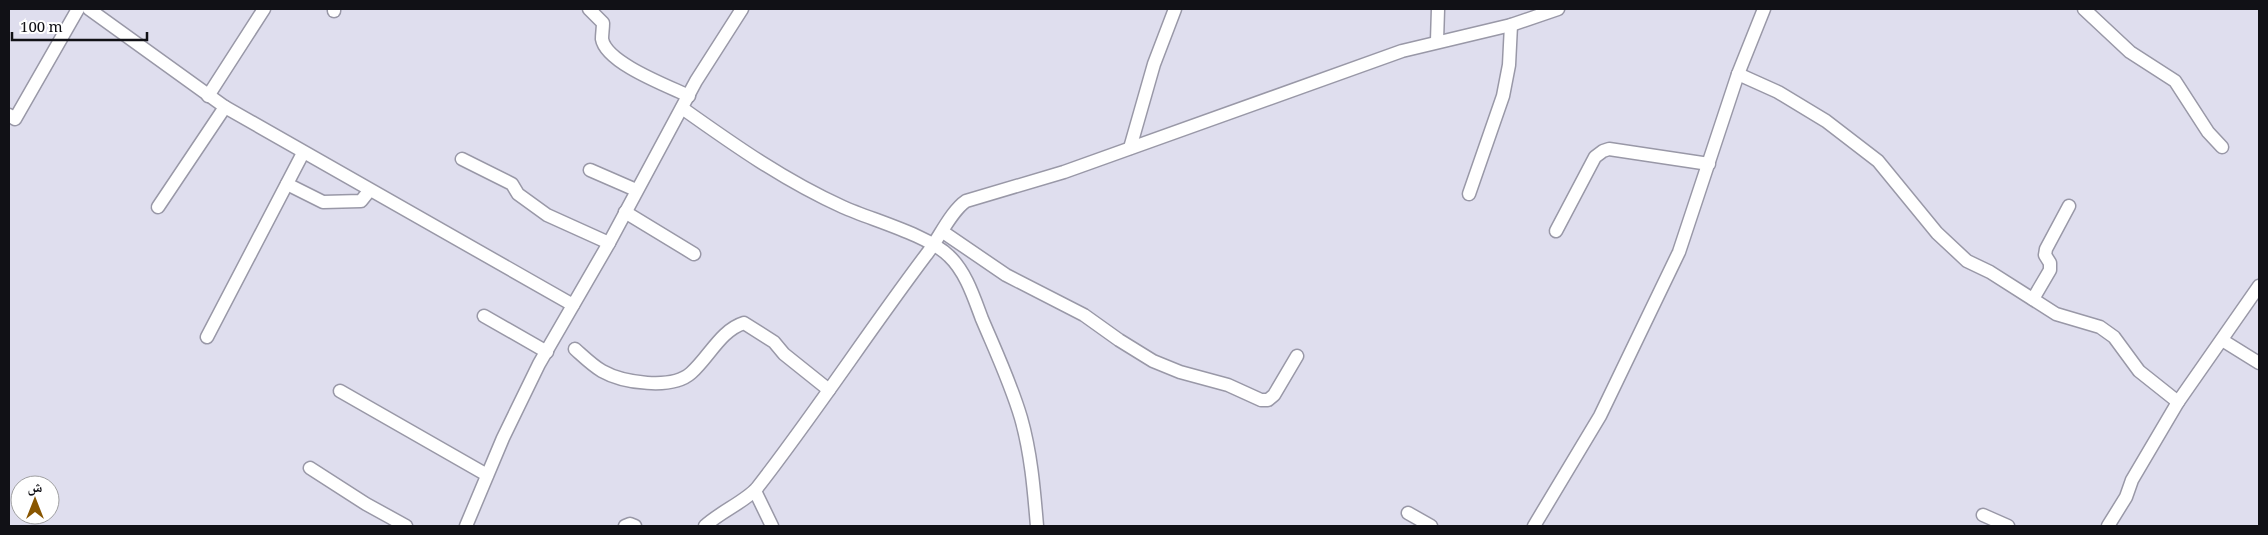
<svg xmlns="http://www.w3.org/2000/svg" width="2268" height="535" font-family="Georgia,'Noto Naskh Arabic',serif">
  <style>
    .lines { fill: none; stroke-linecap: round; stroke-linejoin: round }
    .minor-casing { stroke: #9998a7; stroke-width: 15 }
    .minor { stroke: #fff; stroke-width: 12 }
  </style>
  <rect width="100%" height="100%" fill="#dfdeee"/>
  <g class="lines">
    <g class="minor-casing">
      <g id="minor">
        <path d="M89 9 225 107 573 305"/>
        <path d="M589 9 603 23C603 28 602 34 602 39 606 63 668 86 689 96"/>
        <path d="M2084 9 2130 52 2175 81 2208 132 2222 147"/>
        <path d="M334 11V9"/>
        <path d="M1437 41 1438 9"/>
        <path d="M1738 74 1778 92 1826 121 1878 161 1937 233 1967 261 1990 272 2056 314 2100 327 2114 337 2139 371 2178 402 2132 480 2126 497 2108 526"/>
        <path d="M208 96 264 9"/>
        <path d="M682 108C734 145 785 181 843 207 872 220 928 235 949 256 966 272 974 298 982 319 996 352 1011 384 1021 418 1031 453 1034 490 1037 526"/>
        <path d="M9 115 15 119 78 9"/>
        <path d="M1130 148 1154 64 1175 9"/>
        <path d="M462 159 512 184 518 194 547 215 609 243"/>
        <path d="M590 170 636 190"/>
        <path d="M287 184 323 202 361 201 369 191"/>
        <path d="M1469 194 1503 96 1509 65 1511 25"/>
        <path d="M158 207 225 107"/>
        <path d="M625 212 694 254"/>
        <path d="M1556 231 1595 157 1603 151 1609 149 1709 164"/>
        <path d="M943 232 1006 275 1084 315 1119 340 1153 361 1180 372 1228 385 1261 400H1268L1274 395 1297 356"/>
        <path d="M2033 299 2050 270V263L2045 255 2046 249 2069 206"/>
        <path d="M484 316 547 352"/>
        <path d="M207 337 303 153"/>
        <path d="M2222 340 2259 363"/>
        <path d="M575 349C584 357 592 365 602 371 623 383 672 390 691 373 709 357 721 330 744 323L774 342 784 354 829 390"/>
        <path d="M340 391 487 475"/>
        <path d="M2178 402 2259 286"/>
        <path d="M310 468 366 504 406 526"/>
        <path d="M755 491 772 526"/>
        <path d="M1408 513 1431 526"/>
        <path d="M1983 515 2008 526"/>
        <path d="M466 526 503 438 539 364 609 243 696 81 742 9"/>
        <path d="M625 526 630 524 635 526"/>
        <path d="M705 526C720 512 746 501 757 488 816 412 868 332 926 255 938 240 951 211 966 201L1064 172 1402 51 1511 25 1558 9"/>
        <path d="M1534 526 1600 416 1679 252 1738 74 1764 9"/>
      </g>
    </g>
    <use href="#minor" class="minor"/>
  </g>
  <rect width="2268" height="535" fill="none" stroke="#111116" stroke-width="20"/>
  <g transform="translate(35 500)"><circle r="24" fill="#ffffff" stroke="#a0a0a2"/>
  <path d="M0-4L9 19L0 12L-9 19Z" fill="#895600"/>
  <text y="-8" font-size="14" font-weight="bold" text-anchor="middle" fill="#111116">ش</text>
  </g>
  <path d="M12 32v8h135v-8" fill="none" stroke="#111116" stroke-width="2.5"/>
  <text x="20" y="32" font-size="15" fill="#111116" stroke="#ffffff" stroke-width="4" paint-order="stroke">100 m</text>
</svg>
